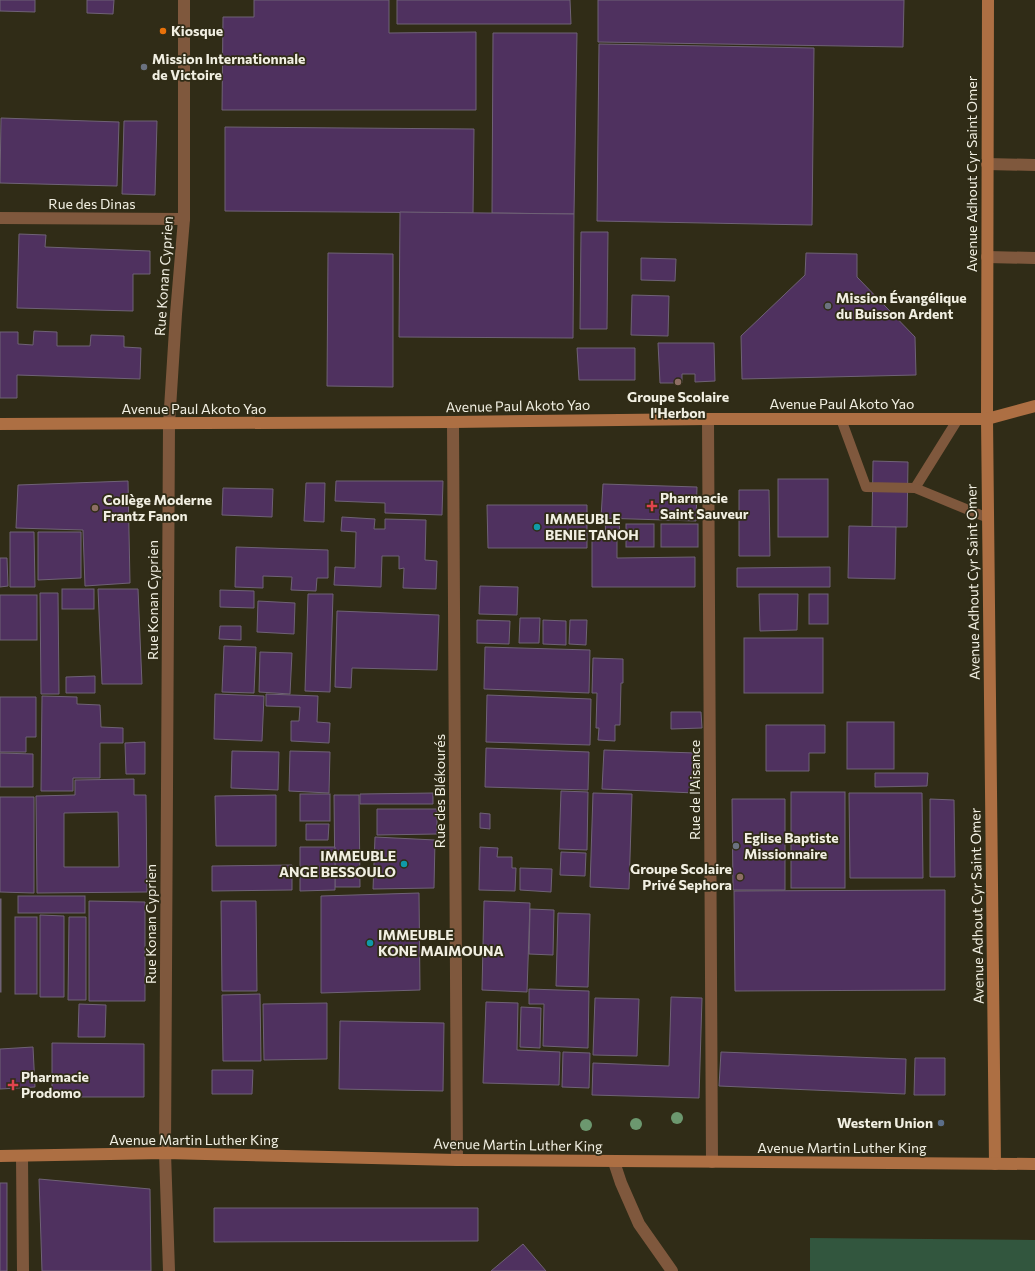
<svg xmlns="http://www.w3.org/2000/svg" width="1035" height="1271" font-family="Commissioner,sans-serif">
  <style>
    .green { fill: #32563e }
    .building { fill: #4f315f; stroke: #6f6276; fill-rule: evenodd }
    .lines { fill: none; stroke-linecap: round; stroke-linejoin: round }
    .lane { stroke: #7f583d; stroke-width: 10 }
    .street { stroke: #7f583d; stroke-width: 12 }
    .secondary { stroke: #ad6f43; stroke-width: 12 }
    .tree { fill: #6c986f }
    .food-dot { fill: #e8710a; stroke: #302c17; stroke-width: 1.5 }
    .worship-dot { fill: #6b7280; stroke: #302c17; stroke-width: 1.5 }
    .education-dot { fill: #8d6e63; stroke: #302c17; stroke-width: 1.5 }
    .health-dot { fill: #e0444e; stroke: #302c17; stroke-width: 1.5 }
    .culture-dot { fill: #0f9aa8; stroke: #302c17; stroke-width: 1.5 }
    .service-dot { fill: #5c6f8a; stroke: #302c17; stroke-width: 1.5 }
    .labels { text-anchor: middle; stroke-width: 3.5; stroke-linejoin: round; paint-order: stroke }
    .poi-label { font-size: 14px; font-weight: bold; fill: #f1efe2; stroke: #302c17; text-anchor: start }
    .street-label { font-size: 14px; fill: #f1efe2; stroke: #302c17 }
  </style>
  <rect width="100%" height="100%" fill="#302c17"/>
  <path class="green" d="M810 1238 1035 1240V1271H810Z"/>
  <g class="building">
    <path d="M0 0H35V12L0 11Z"/>
    <path d="M87 0H114L113 14 87 13Z"/>
    <path d="M254 0H389V33L476 32V110H222L223 17H254Z"/>
    <path d="M397 0H570L571 24H397Z"/>
    <path d="M598 0H904L903 47 598 42Z"/>
    <path d="M493 33H577L574 214 492 213Z"/>
    <path d="M599 44 814 48 812 225 597 221Z"/>
    <path d="M1 118 119 122 117 186 0 183Z"/>
    <path d="M124 121H157L155 195 122 194Z"/>
    <path d="M225 127 474 129 473 213 225 211Z"/>
    <path d="M400 212 574 214 573 338 399 337Z"/>
    <path d="M581 232H608L607 329H580Z"/>
    <path d="M19 234 46 235 45 247 150 251V274H133V311L17 308Z"/>
    <path d="M328 253 393 254V387L327 386Z"/>
    <path d="M806 253 857 254V277L915 337 916 375 742 379 741 336 805 275Z"/>
    <path d="M641 258 676 259 675 281 641 280Z"/>
    <path d="M632 295 669 296 668 336 631 335Z"/>
    <path d="M34 331 57 332V346H90L91 335 124 336V347L141 348 140 379 17 375V398H0V332H18V344L33 345Z"/>
    <path d="M658 343H714L715 381 695 382V374H682V383H660Z"/>
    <path d="M577 348H635V380H579Z"/>
    <path d="M873 461 908 462 907 527H872Z"/>
    <rect x="778" y="479" width="50" height="58"/>
    <path d="M128 481 130 583 85 586 83 530 16 528 18 485Z"/>
    <path d="M336 481H443L442 515 385 513V503L335 501Z"/>
    <path d="M306 483H325L324 522 304 521Z"/>
    <path d="M603 484 697 487 696 521 601 518Z"/>
    <path d="M223 488 273 489 272 517 222 515Z"/>
    <path d="M739 490H769L770 556H739Z"/>
    <path d="M487 505H587V548H488Z"/>
    <path d="M342 517 375 519 374 529H385V519L426 520 425 560 437 561 436 589 403 588 404 568 399 569V556H382L381 587 334 585 335 567 355 568 356 532 341 531Z"/>
    <path d="M605 522H619L620 536 606 535Z"/>
    <rect x="626" y="524" width="28" height="23"/>
    <rect x="661" y="524" width="37" height="23"/>
    <path d="M849 526 896 527 895 579 848 578Z"/>
    <path d="M10 532H34L35 587H10Z"/>
    <path d="M38 532H81V578L38 580Z"/>
    <path d="M592 539H617V558L695 557V587H592Z"/>
    <path d="M236 547 328 550V578H317L316 591 291 590 292 577 263 576V588L235 587Z"/>
    <path d="M0 558H7L8 586 0 587Z"/>
    <path d="M830 567V587H737V568Z"/>
    <path d="M480 586 518 587 517 615 479 614Z"/>
    <rect x="62" y="589" width="32" height="20"/>
    <path d="M98 589H138L142 684H102Z"/>
    <path d="M220 590 254 591V608L220 607Z"/>
    <path d="M40 593H58L59 694H41Z"/>
    <path d="M308 594H333L330 692 305 691Z"/>
    <path d="M759 594H798L797 630 760 631Z"/>
    <rect x="809" y="594" width="19" height="30"/>
    <rect x="0" y="595" width="37" height="45"/>
    <path d="M258 601 295 603 294 634 257 632Z"/>
    <path d="M337 611 439 615 437 670 352 668 351 688 335 687Z"/>
    <path d="M520 618H540L539 643H519Z"/>
    <path d="M477 620 510 621 509 644 477 643Z"/>
    <path d="M543 620 566 621V645L543 644Z"/>
    <path d="M570 620H587L586 645 569 644Z"/>
    <path d="M220 626H241V640L219 639Z"/>
    <rect x="744" y="638" width="79" height="55"/>
    <path d="M224 646 256 647 254 693 222 692Z"/>
    <path d="M485 647 590 650 589 693 484 689Z"/>
    <path d="M260 652 292 653 290 694 259 692Z"/>
    <path d="M593 658 623 659V683H621L620 725H615V741L598 740 599 728H596L597 693H592Z"/>
    <path d="M95 676V693H66V677Z"/>
    <path d="M215 694 264 696 262 741 214 739Z"/>
    <path d="M266 694 318 696 317 722 330 723 329 743 291 741V721H299L300 707 266 706Z"/>
    <path d="M487 695 591 699 590 745 486 742Z"/>
    <path d="M42 696 77 697V704L100 705 101 727 123 728V743H100V778H73V791H41Z"/>
    <path d="M0 697H36V737H26V752H0Z"/>
    <path d="M671 712H701L702 728 671 729Z"/>
    <rect x="847" y="722" width="47" height="47"/>
    <path d="M766 725H825V753H809V771H766Z"/>
    <path d="M145 742V774H126L125 743Z"/>
    <path d="M486 748 589 752 588 790 485 787Z"/>
    <path d="M604 750 696 753 695 793 602 789Z"/>
    <path d="M232 751 279 752 278 790 231 788Z"/>
    <path d="M290 751 330 752 329 793 289 791Z"/>
    <path d="M0 753 33 754V787H0Z"/>
    <path d="M875 773H928L927 786 875 787Z"/>
    <path d="M134 779V795H146L147 892 37 893 36 796 75 795V780ZM118 812 119 867H64V813Z"/>
    <path d="M561 791 588 792 587 850 559 849Z"/>
    <rect x="791" y="792" width="54" height="96"/>
    <path d="M433 793V804H360V794Z"/>
    <path d="M593 793 632 794 629 889 590 887Z"/>
    <path d="M849 793H922L923 878H850Z"/>
    <rect x="300" y="794" width="30" height="27"/>
    <path d="M276 795V846H216L215 796Z"/>
    <path d="M334 795H359L360 887H335Z"/>
    <path d="M0 797H34V893L0 892Z"/>
    <path d="M732 799H785V890H733Z"/>
    <path d="M930 799 954 800 955 877H930Z"/>
    <path d="M377 809H437V834L377 835Z"/>
    <path d="M480 813 490 814V829L480 828Z"/>
    <path d="M306 824H329L328 840H306Z"/>
    <path d="M375 837 435 840 434 888 373 889Z"/>
    <path d="M300 847H335V890L300 891Z"/>
    <path d="M480 847 498 848 497 857H512V868H516L515 891 479 890Z"/>
    <path d="M561 852 586 853 585 876 560 875Z"/>
    <path d="M292 865V890L212 891V866Z"/>
    <path d="M520 868 552 869 551 892 520 890Z"/>
    <path d="M945 890V990L735 991 734 891Z"/>
    <path d="M419 893 420 990 321 993V896Z"/>
    <rect x="18" y="896" width="67" height="17"/>
    <rect x="0" y="899" width="1" height="93"/>
    <path d="M89 901 145 902V1001H89Z"/>
    <path d="M221 901H256L257 991H222Z"/>
    <path d="M484 901 530 903 527 992 482 990Z"/>
    <path d="M530 909 554 910 553 955 529 954Z"/>
    <path d="M558 913 590 914 588 987 556 986Z"/>
    <path d="M40 915 64 916V997H40Z"/>
    <rect x="15" y="917" width="22" height="77"/>
    <path d="M69 917H86V1000H68Z"/>
    <path d="M529 989 589 991 588 1048 543 1046 544 1004H529Z"/>
    <path d="M260 994 261 1061H223L222 995Z"/>
    <path d="M671 997 702 998 699 1098 592 1095 593 1063 669 1066Z"/>
    <path d="M595 998 639 999 637 1056 593 1055Z"/>
    <path d="M486 1002 518 1003 517 1050 560 1052 559 1085 483 1083Z"/>
    <path d="M327 1003V1059L264 1060 263 1004Z"/>
    <path d="M79 1004 106 1005 105 1037H78Z"/>
    <path d="M521 1007 541 1008 540 1048 520 1047Z"/>
    <path d="M340 1021 444 1023 443 1091 339 1089Z"/>
    <path d="M52 1043 144 1044V1097H52Z"/>
    <path d="M33 1047 35 1087 0 1089V1049Z"/>
    <path d="M563 1052 590 1053 589 1088 562 1087Z"/>
    <path d="M721 1052 906 1059 905 1094 719 1086Z"/>
    <path d="M915 1058H945V1095H914Z"/>
    <path d="M212 1070H253L252 1094H212Z"/>
    <path d="M39 1179 150 1189 151 1271H42Z"/>
    <rect x="0" y="1183" width="7" height="88"/>
    <path d="M214 1208H478V1241L214 1242Z"/>
    <path d="M523 1244 546 1271H491Z"/>
  </g>
  <g class="lines">
    <g class="lane">
      <path d="M841 419 866 487 915 488 958 419"/>
      <path d="M915 488 988 518"/>
    </g>
    <g class="street">
      <path d="M987 164 1035 165"/>
      <path d="M0 218 184 219"/>
      <path d="M987 257 1035 258"/>
      <path d="M708 419 712 1162"/>
      <path d="M453 422 457 1160"/>
      <path d="M22 1157 23 1271"/>
      <path d="M614 1162 621 1183 639 1224 672 1271"/>
      <path d="M169 1271 165 1153 169 424 176 314 184 219V0"/>
    </g>
    <g class="secondary">
      <path d="M988 0 987 419 995 1164"/>
      <path d="M0 424 453 422 708 419H987L1035 406"/>
      <path d="M0 1156 165 1153 457 1160 1035 1164"/>
    </g>
  </g>
  <g class="tree">
    <circle cx="677" cy="1118" r="6"/>
    <circle cx="636" cy="1124" r="6"/>
    <circle cx="586" cy="1125" r="6"/>
  </g>
  <circle class="food-dot" cx="163" cy="31" r="4"/>
  <g class="worship-dot">
    <circle cx="144" cy="67" r="4"/>
    <circle cx="828" cy="306" r="4"/>
    <circle cx="736" cy="846" r="4"/>
  </g>
  <g class="education-dot">
    <circle cx="678" cy="382" r="4"/>
    <circle cx="95" cy="508" r="4"/>
    <circle cx="740" cy="877" r="4"/>
  </g>
  <g class="health-dot">
    <path d="M650 500h4v4h4v4h-4v4h-4v-4h-4v-4h4z"/>
    <path d="M11 1079h4v4h4v4h-4v4h-4v-4h-4v-4h4z"/>
  </g>
  <g class="culture-dot">
    <circle cx="537" cy="527" r="4"/>
    <circle cx="404" cy="864" r="4"/>
    <circle cx="370" cy="943" r="4"/>
  </g>
  <circle class="service-dot" cx="941" cy="1123" r="4"/>
  <g class="labels">
    <g class="poi-label">
      <text x="171" y="36">Kiosque</text>
      <text x="152" y="64">Mission Internationnale<tspan x="152" dy="16">de Victoire</tspan></text>
      <text x="836" y="303">Mission Évangélique<tspan x="836" dy="16">du Buisson Ardent</tspan></text>
      <text x="678" y="402" text-anchor="middle">Groupe Scolaire<tspan x="678" dy="16">l'Herbon</tspan></text>
      <text x="660" y="503">Pharmacie<tspan x="660" dy="16">Saint Sauveur</tspan></text>
      <text x="103" y="505">Collège Moderne<tspan x="103" dy="16">Frantz Fanon</tspan></text>
      <text x="545" y="524">IMMEUBLE<tspan x="545" dy="16">BENIE TANOH</tspan></text>
      <text x="744" y="843">Eglise Baptiste<tspan x="744" dy="16">Missionnaire</tspan></text>
      <text x="396" y="861" text-anchor="end">IMMEUBLE<tspan x="396" dy="16">ANGE BESSOULO</tspan></text>
      <text x="732" y="874" text-anchor="end">Groupe Scolaire<tspan x="732" dy="16">Privé Sephora</tspan></text>
      <text x="378" y="940">IMMEUBLE<tspan x="378" dy="16">KONE MAIMOUNA</tspan></text>
      <text x="21" y="1082">Pharmacie<tspan x="21" dy="16">Prodomo</tspan></text>
      <text x="933" y="1128" text-anchor="end">Western Union</text>
    </g>
    <g class="street-label">
      <text transform="translate(972 174) rotate(-90)" y="5">Avenue Adhout Cyr Saint Omer</text>
      <text x="92" y="209">Rue des Dinas</text>
      <text transform="translate(164 276) rotate(-86)" y="5">Rue Konan Cyprien</text>
      <text x="842" y="409">Avenue Paul Akoto Yao</text>
      <text transform="translate(518 406) rotate(-1)" y="5">Avenue Paul Akoto Yao</text>
      <text x="194" y="414">Avenue Paul Akoto Yao</text>
      <text transform="translate(973 582) rotate(-91)" y="5">Avenue Adhout Cyr Saint Omer</text>
      <text transform="translate(153 600) rotate(-90)" y="5">Rue Konan Cyprien</text>
      <text transform="translate(695 790) rotate(-90)" y="5">Rue de l'Aisance</text>
      <text transform="translate(440 791) rotate(-90)" y="5">Rue des Blékourés</text>
      <text transform="translate(977 906) rotate(-91)" y="5">Avenue Adhout Cyr Saint Omer</text>
      <text transform="translate(151 924) rotate(-90)" y="5">Rue Konan Cyprien</text>
      <text x="194" y="1145">Avenue Martin Luther King</text>
      <text transform="translate(518 1145) rotate(1)" y="5">Avenue Martin Luther King</text>
      <text x="842" y="1153">Avenue Martin Luther King</text>
    </g>
  </g>
</svg>
